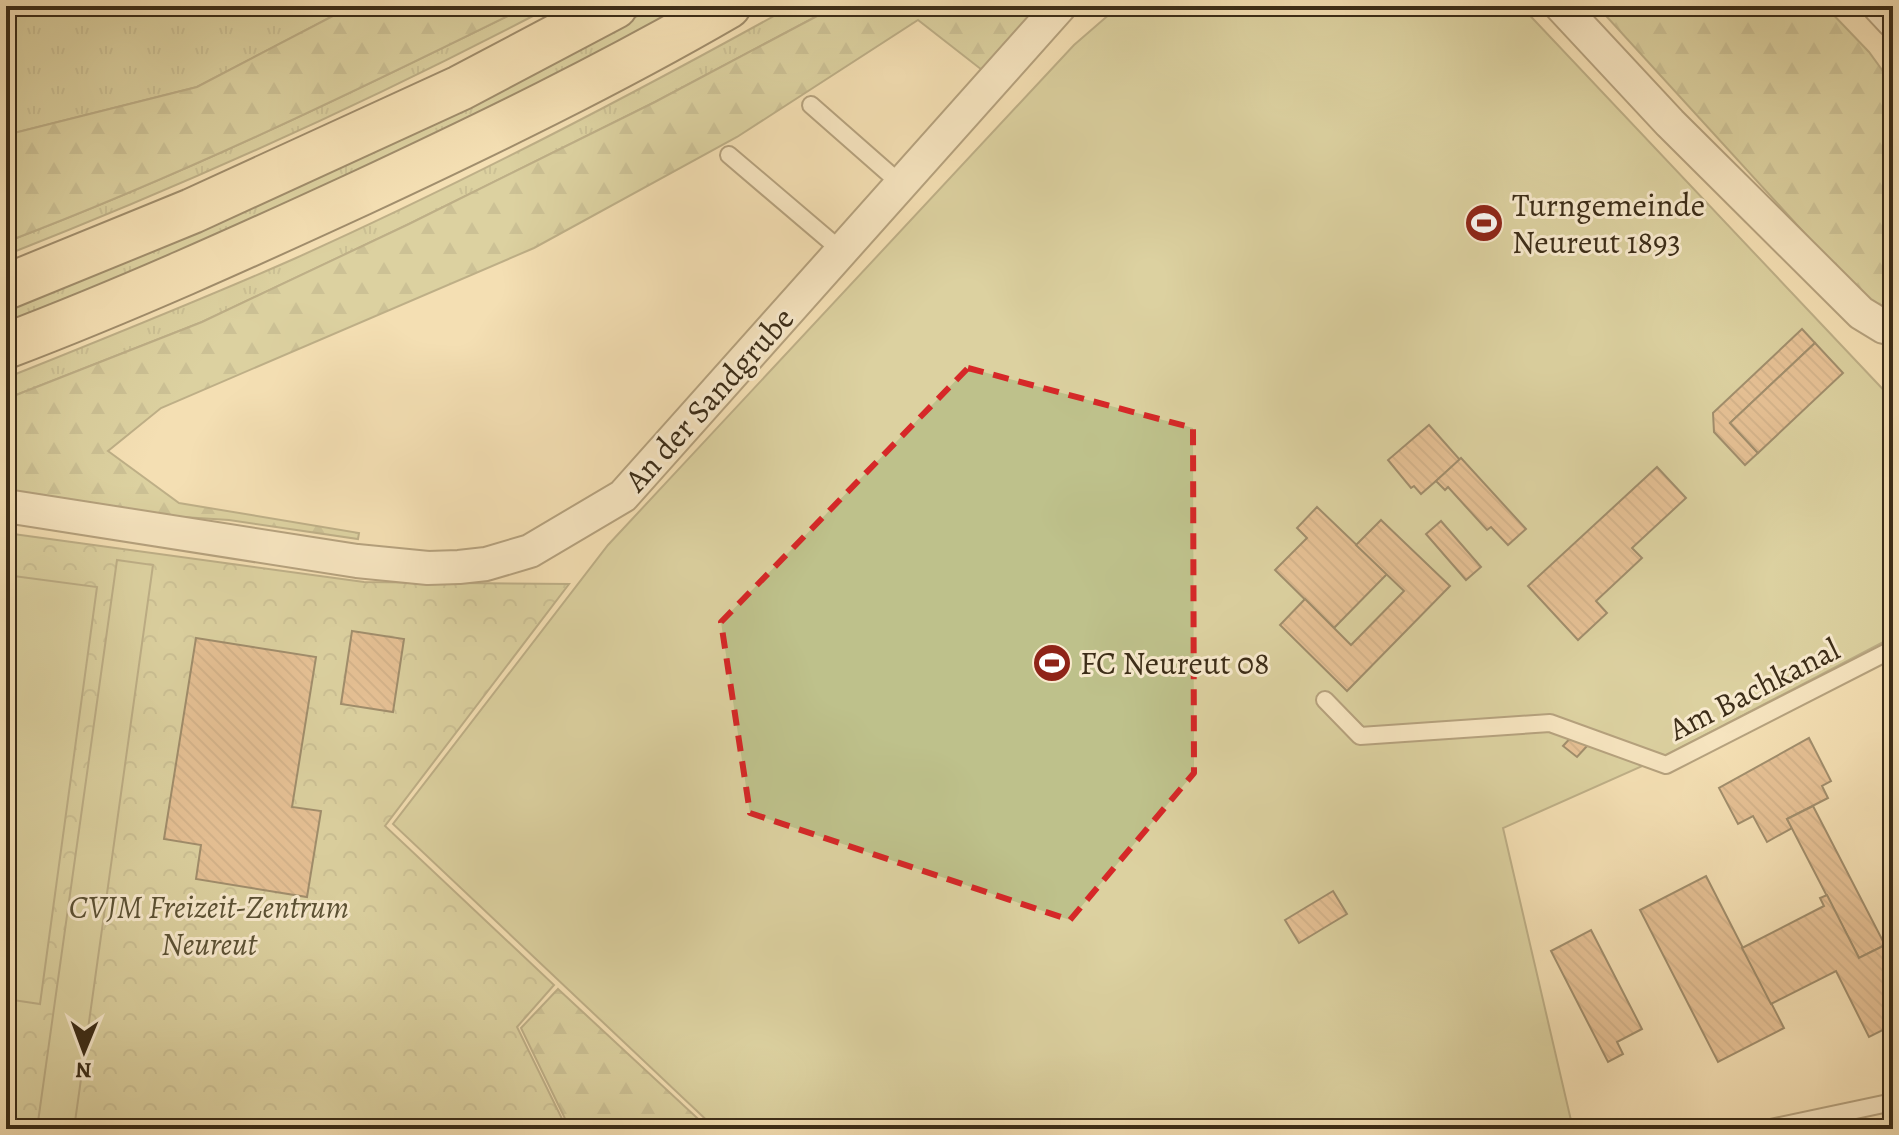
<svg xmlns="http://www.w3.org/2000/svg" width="1899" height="1135" font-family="Alegreya,serif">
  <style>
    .grass { fill: url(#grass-tufts); stroke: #7d7752; stroke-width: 2 }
    .forest { fill: url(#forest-firs); stroke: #7d7752; stroke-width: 2 }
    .park { fill: url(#park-crowns); stroke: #7d7752; stroke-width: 2 }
    .garden { fill: #bec18b; stroke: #7d7752; stroke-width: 2 }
    .building { fill: url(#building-back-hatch); stroke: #3c2d18; stroke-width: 2 }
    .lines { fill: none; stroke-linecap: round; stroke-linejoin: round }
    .lane-casing { stroke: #6a5a3f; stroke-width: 20 }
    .street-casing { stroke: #6a5a3f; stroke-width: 36 }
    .highway-casing { stroke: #3c2d18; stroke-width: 48 }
    .lane { stroke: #f8eace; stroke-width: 16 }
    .street { stroke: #f8eace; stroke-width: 32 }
    .highway { stroke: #f4dfb3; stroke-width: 44 }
    .marked { fill: none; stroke: #d62828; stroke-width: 6; stroke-dasharray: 16 10; stroke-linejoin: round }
    .labels { text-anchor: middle; stroke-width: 6; stroke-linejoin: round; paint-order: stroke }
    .poi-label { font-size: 32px; fill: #3c2d18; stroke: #f8eace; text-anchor: start }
    .street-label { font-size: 32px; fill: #3c2d18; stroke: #f8eace }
    .park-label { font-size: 32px; font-style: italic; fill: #5c5235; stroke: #f8eace }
  </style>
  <defs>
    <pattern id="grass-tufts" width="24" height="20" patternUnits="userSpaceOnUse" patternTransform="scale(2)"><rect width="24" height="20" fill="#bec18b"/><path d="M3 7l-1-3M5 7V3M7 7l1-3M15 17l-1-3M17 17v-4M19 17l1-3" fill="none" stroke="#9c9d71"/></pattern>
    <pattern id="forest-firs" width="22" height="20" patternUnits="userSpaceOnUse" patternTransform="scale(2)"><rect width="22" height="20" fill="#bec18b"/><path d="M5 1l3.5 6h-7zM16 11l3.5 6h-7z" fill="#9c9d71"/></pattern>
    <pattern id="park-crowns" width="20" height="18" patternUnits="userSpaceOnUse" patternTransform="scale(2)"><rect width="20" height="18" fill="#bec18b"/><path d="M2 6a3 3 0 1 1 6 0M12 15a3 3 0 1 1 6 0" fill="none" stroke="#9c9d71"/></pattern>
    <pattern id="building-back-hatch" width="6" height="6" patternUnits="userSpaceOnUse" patternTransform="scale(2)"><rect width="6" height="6" fill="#d69e71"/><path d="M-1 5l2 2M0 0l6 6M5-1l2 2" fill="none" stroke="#af815c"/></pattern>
  </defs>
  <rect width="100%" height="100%" fill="#f4dfb3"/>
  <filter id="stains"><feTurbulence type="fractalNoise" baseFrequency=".0025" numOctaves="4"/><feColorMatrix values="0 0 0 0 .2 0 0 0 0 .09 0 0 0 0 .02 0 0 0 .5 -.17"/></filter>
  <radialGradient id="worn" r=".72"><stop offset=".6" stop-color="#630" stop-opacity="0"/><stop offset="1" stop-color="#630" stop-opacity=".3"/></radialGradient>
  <g class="grass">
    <path d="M6 6H352L197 87 6 135Z"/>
    <path d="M528 6H552C375 99 192 182 6 255V242C185 174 356 91 528 6Z"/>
    <path d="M656 6H689C468 125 240 233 6 324V310L547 64Z"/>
    <path d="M792 6H836L655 102 409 224 202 322 6 399V378C103 339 201 300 296 258 465 182 630 96 792 6Z"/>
  </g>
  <g class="forest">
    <path d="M352 6H528C356 91 185 174 6 242V135L197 87Z"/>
    <path d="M836 6H1041L982 70 918 20 737 137 534 248 161 408 108 451 179 503 359 533 358 539 229 520 167 516 6 491V399L202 322 409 224 655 102Z"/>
    <path d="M1597 6H1825L1869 52 1893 85V313L1873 308Z"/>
    <path d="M558 989 709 1129H570L521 1028Z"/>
  </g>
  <path class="park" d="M6 533 364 582 569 584 385 826 554 985 517 1027 567 1129H6Z"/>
  <g class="garden">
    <path d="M1119 6H1521L1893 400V637L1667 755 1503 828 1573 1129H716L393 824 608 545 1074 45Z"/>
    <path d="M117 560 153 565 74 1129H37Z"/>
    <path d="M6 575 97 587 40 1004 6 999Z"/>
  </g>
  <g class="building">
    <path d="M1802 329 1815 343 1730 423 1758 453 1745 465 1714 432 1713 413Z"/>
    <path d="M1815 343 1843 373 1758 453 1730 423Z"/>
    <path d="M1429 425 1460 460 1421 494 1414 486 1411 488 1388 460Z"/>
    <path d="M1461 458 1526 529 1508 545 1491 527 1487 530 1448 487 1445 490 1436 481Z"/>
    <path d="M1657 467 1686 498 1632 548 1642 558 1596 601 1607 613 1578 640 1528 586Z"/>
    <path d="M1317 507 1387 574 1334 628 1275 570 1307 538 1297 528Z"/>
    <path d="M1381 520 1450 586 1347 691 1280 625 1305 599 1351 645 1404 591 1356 545Z"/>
    <path d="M1441 521 1481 567 1466 580 1426 534Z"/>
    <path d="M352 631 404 639 393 712 341 704Z"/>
    <path d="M196 638 316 657 292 807 321 811 307 897 196 879 201 845 164 839Z"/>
    <path d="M1573 735 1587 746 1577 757 1563 746Z"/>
    <path d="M1809 738 1831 781 1822 786 1828 798 1787 819 1792 828 1767 842 1753 816 1738 824 1719 788Z"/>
    <path d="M1813 806 1885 945 1859 958 1787 819Z"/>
    <path d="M1706 876 1784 1028 1718 1062 1640 910Z"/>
    <path d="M1333 891 1347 914 1299 943 1285 920Z"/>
    <path d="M1827 895 1859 958 1885 945 1893 961V1025L1869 1037 1836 971 1771 1004 1742 948 1824 906 1820 898Z"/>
    <path d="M1591 930 1642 1029 1617 1042 1623 1054 1608 1062 1551 951Z"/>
  </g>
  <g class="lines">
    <g class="lane-casing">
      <g id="lane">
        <path d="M811 105 902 185"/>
        <path d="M729 155 843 252"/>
        <path d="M1325 700 1360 736 1550 723 1666 765 1893 649"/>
        <path d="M1766 1129 1893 1102"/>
      </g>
    </g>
    <g class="street-casing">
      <g id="street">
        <path d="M1561 6 1670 123 1861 313 1884 327 1893 329"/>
        <path d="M1879 6 1893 21"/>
        <path d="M6 506 357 561 428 568 459 567 486 564 530 551 623 496 1060 6"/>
      </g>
    </g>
    <g class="highway-casing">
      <g id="highway">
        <path d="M6 287 192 211 460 88 615 6"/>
        <path d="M6 346C127 300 244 247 361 193 485 135 609 75 728 6"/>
      </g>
    </g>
    <use href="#lane" class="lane"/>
    <use href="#street" class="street"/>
    <use href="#highway" class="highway"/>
  </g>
  <path d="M0 0H1899V1135H0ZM968 368 1193 428 1194 773 1070 920 750 813 721 622Z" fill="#f4dfb3" fill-opacity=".55" fill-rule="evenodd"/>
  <path class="marked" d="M968 368 1193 428 1194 773 1070 920 750 813 721 622Z"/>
  <defs>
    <g id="stadium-disc" transform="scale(2)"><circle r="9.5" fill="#8f2418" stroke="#f8eace"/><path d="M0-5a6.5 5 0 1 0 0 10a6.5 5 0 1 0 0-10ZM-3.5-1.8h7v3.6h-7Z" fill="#fff"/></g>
  </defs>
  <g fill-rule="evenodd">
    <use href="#stadium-disc" x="1484" y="223"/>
    <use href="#stadium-disc" x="1052" y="663"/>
  </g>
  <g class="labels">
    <g class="poi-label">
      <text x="1512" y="216">Turngemeinde<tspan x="1512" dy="37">Neureut 1893</tspan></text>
      <text x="1080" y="674">FC Neureut 08</text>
    </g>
    <g class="street-label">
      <text transform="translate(709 399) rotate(-48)" y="11">An der Sandgrube</text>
      <text transform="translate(1754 689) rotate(-27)" y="11">Am Bachkanal</text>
    </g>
    <g class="park-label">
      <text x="209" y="918">CVJM Freizeit-Zentrum<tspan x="209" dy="37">Neureut</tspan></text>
    </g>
  </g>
  <rect width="1899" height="1135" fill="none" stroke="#f4dfb3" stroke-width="32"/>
  <rect x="8" y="8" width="1883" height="1119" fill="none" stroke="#3c2d18" stroke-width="4"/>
  <rect x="16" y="16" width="1867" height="1103" fill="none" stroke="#3c2d18" stroke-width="2"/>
  <g transform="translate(84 1051) rotate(181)" stroke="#f8eace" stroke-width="6" paint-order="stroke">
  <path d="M0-6L14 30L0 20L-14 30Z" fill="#3c2d18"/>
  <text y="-12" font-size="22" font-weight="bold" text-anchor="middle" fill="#3c2d18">N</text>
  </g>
  <rect width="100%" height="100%" filter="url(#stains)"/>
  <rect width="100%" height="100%" fill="url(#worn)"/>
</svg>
